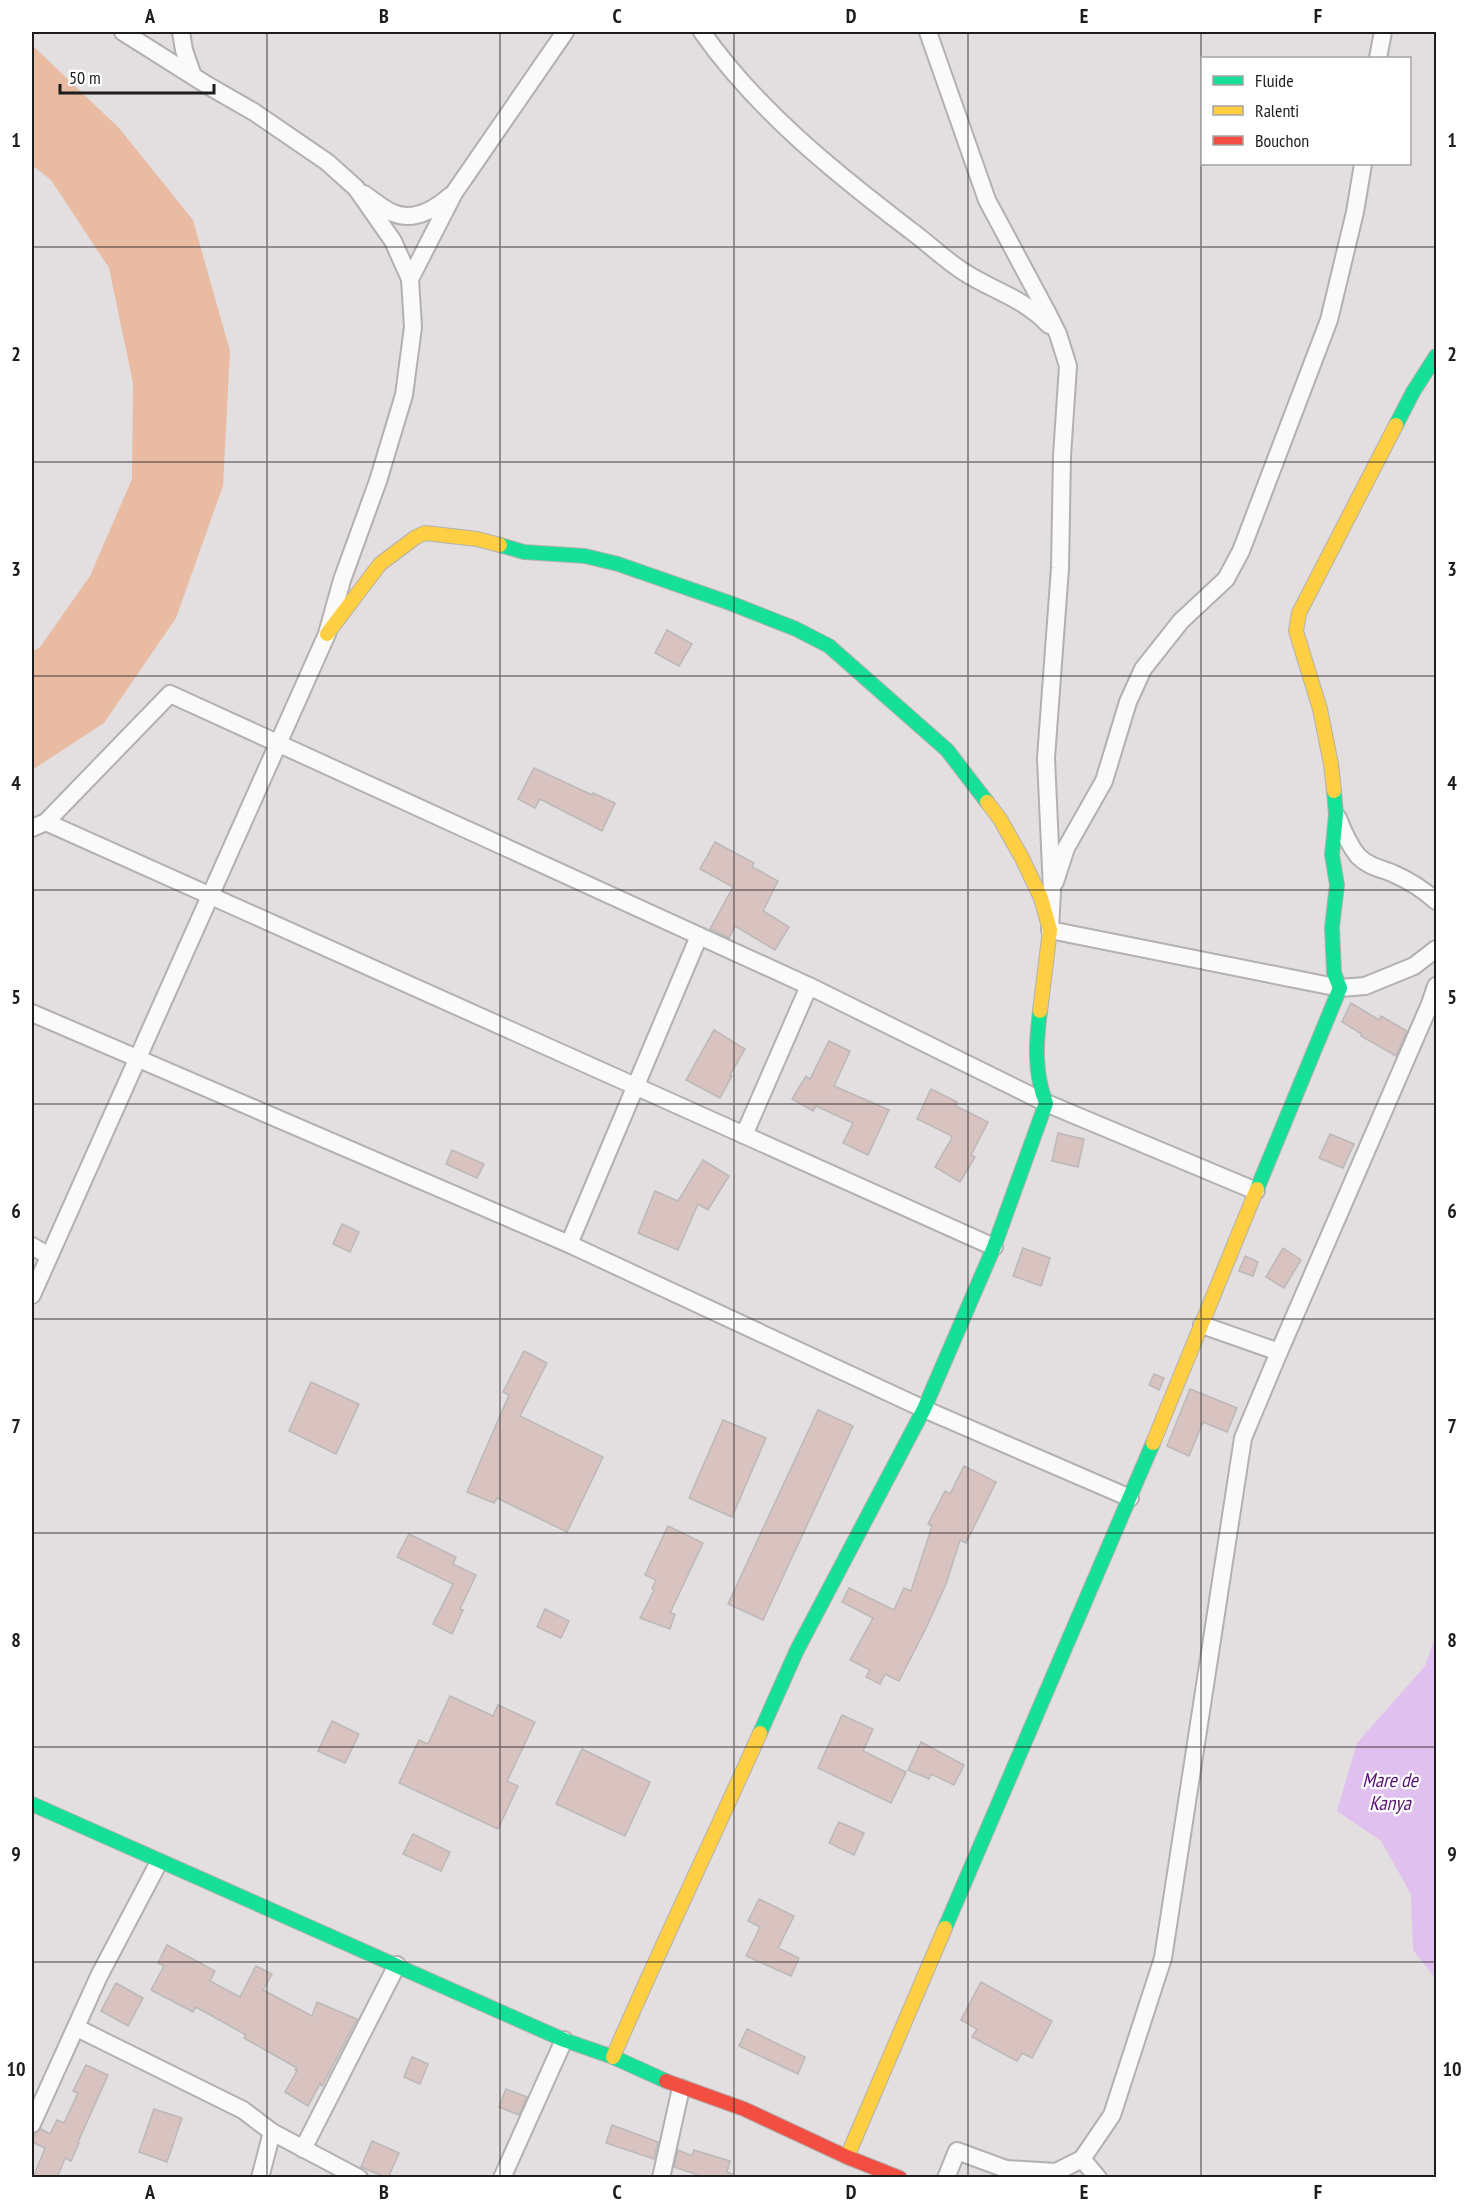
<svg xmlns="http://www.w3.org/2000/svg" width="1468" height="2209" font-family="'PT Sans Narrow',sans-serif">
  <style>
    .garden { fill: #e8bba2 }
    .water { fill: #e0c0ee }
    .building { fill: #d9c3c1; stroke: #bbb8b8; stroke-width: 1.5 }
    .lines { fill: none; stroke-linecap: round; stroke-linejoin: round }
    .street-casing { stroke: #b3b0b0; stroke-width: 20 }
    .fast-casing { stroke: #b3b0b0; stroke-width: 16 }
    .slow-casing { stroke: #b3b0b0; stroke-width: 16 }
    .jam-casing { stroke: #b3b0b0; stroke-width: 16 }
    .street { stroke: #fbfafa; stroke-width: 16 }
    .fast { stroke: #16e098; stroke-width: 14 }
    .slow { stroke: #ffcf43; stroke-width: 14 }
    .jam { stroke: #f24e42; stroke-width: 14 }
    .grid { fill: none; stroke: #1e1c1c; stroke-width: 1.5; stroke-opacity: 0.55 }
    .labels { text-anchor: middle; stroke-width: 4.5; stroke-linejoin: round; paint-order: stroke }
    .water-label { font-size: 20px; font-style: italic; fill: #591274; stroke: #fff }
    .neatline { fill: none; stroke: #1e1c1c; stroke-width: 2 }
    .grid-label { font-size: 20px; text-anchor: middle; font-weight: bold; fill: #1e1c1c }
  </style>
  <rect width="100%" height="100%" fill="#e3dfe0"/>
  <path class="garden" d="M32 45 119 128 193 220 230 351 223 486 176 618 104 723 32 770V652L40 647 90 576 132 479 133 383 109 268 51 180 32 165Z"/>
  <path class="water" d="M1436 1634V1979L1413 1950 1411 1894 1381 1841 1337 1811 1357 1743 1425 1666Z"/>
  <g class="building">
    <path d="M667 630 692 644 679 666 655 653Z"/>
    <path d="M534 768 592 795 593 793 615 803 602 831 540 799 535 808 518 799Z"/>
    <path d="M715 842 754 863 752 867 778 881 763 911 789 927 775 950 735 926 729 938 710 929 733 887 700 869Z"/>
    <path d="M1351 1003 1379 1020 1381 1016 1407 1031 1396 1056 1361 1036 1362 1034 1342 1022Z"/>
    <path d="M714 1030 745 1049 730 1075 732 1076 720 1098 686 1080Z"/>
    <path d="M829 1041 850 1051 834 1086 889 1110 868 1155 843 1143 853 1123 816 1106 813 1111 792 1099 806 1076 810 1079Z"/>
    <path d="M931 1089 957 1102 956 1106 988 1122 971 1155 975 1157 960 1182 935 1167 952 1138 950 1135 917 1119Z"/>
    <path d="M1058 1133 1084 1139 1078 1167 1052 1161Z"/>
    <path d="M1330 1134 1354 1144 1343 1168 1319 1158Z"/>
    <path d="M452 1150 484 1164 477 1178 446 1164Z"/>
    <path d="M703 1160 729 1176 708 1210 698 1204 678 1250 638 1233 655 1191 678 1201Z"/>
    <path d="M342 1224 359 1232 350 1252 333 1244Z"/>
    <path d="M1023 1248 1050 1258 1041 1286 1013 1276Z"/>
    <path d="M1283 1248 1301 1260 1284 1288 1266 1277Z"/>
    <path d="M1245 1256 1258 1262 1253 1276 1239 1271Z"/>
    <path d="M524 1351 547 1363 520 1416 603 1457 567 1532 497 1498 494 1503 467 1492 509 1395 503 1392Z"/>
    <path d="M1154 1374 1164 1378 1159 1390 1149 1385Z"/>
    <path d="M311 1382 359 1404 336 1454 289 1431Z"/>
    <path d="M1190 1389 1237 1408 1227 1432 1203 1422 1189 1456 1167 1446Z"/>
    <path d="M818 1410 853 1426 763 1620 728 1604Z"/>
    <path d="M723 1420 766 1438 732 1517 689 1498Z"/>
    <path d="M964 1466 996 1482 966 1543 960 1540 946 1584 928 1624 899 1681 885 1674 880 1684 866 1677 870 1670 850 1660 873 1618 842 1602 849 1588 894 1610 904 1588 911 1591 932 1526 928 1524 945 1491 950 1494Z"/>
    <path d="M668 1526 703 1543 670 1613 675 1614 670 1629 640 1618 654 1590 652 1588 656 1580 645 1575Z"/>
    <path d="M409 1534 456 1557 453 1564 476 1575 460 1609 463 1610 452 1634 433 1624 453 1584 397 1557Z"/>
    <path d="M545 1609 569 1621 561 1638 537 1627Z"/>
    <path d="M450 1696 493 1716 498 1705 535 1722 507 1781 518 1786 498 1829 399 1783 419 1740 428 1744Z"/>
    <path d="M842 1715 873 1729 863 1751 906 1772 891 1803 818 1768Z"/>
    <path d="M332 1721 359 1734 345 1763 318 1751Z"/>
    <path d="M921 1742 964 1765 954 1785 931 1774 929 1779 908 1770Z"/>
    <path d="M582 1749 650 1782 625 1836 556 1804Z"/>
    <path d="M839 1822 864 1833 854 1855 829 1843Z"/>
    <path d="M413 1834 450 1852 441 1871 403 1854Z"/>
    <path d="M759 1899 794 1916 778 1948 799 1958 791 1976 746 1956 760 1927 748 1921Z"/>
    <path d="M167 1945 215 1971 210 1981 240 1997 256 1966 272 1974 263 1990 312 2016 317 2002 357 2019 322 2086 320 2084 308 2106 285 2092 297 2071 295 2070 297 2068 244 2038 246 2035 196 2007 193 2012 151 1990 164 1966 158 1963Z"/>
    <path d="M981 1982 1052 2021 1032 2058 1022 2053 1017 2061 972 2037 977 2029 961 2020Z"/>
    <path d="M116 1983 143 1998 128 2026 101 2011Z"/>
    <path d="M747 2029 805 2057 798 2074 739 2046Z"/>
    <path d="M412 2057 428 2064 420 2084 404 2077Z"/>
    <path d="M86 2065 108 2075 78 2142 79 2143 71 2161 65 2158 57 2178H33L45 2148 32 2142 35 2134 41 2129 50 2134 57 2120 64 2123 78 2093 73 2091Z"/>
    <path d="M506 2089 527 2097 519 2115 499 2107Z"/>
    <path d="M154 2109 182 2118 167 2162 139 2152Z"/>
    <path d="M612 2125 658 2142 654 2159 606 2143Z"/>
    <path d="M372 2141 399 2153 388 2178 361 2167Z"/>
    <path d="M678 2150 692 2156 694 2150 730 2161 727 2172 732 2174 731 2178H707L674 2167Z"/>
  </g>
  <g class="lines">
    <g class="street-casing">
      <g id="street">
        <path d="M123 32 207 85 254 112 327 162 356 188 393 241 410 279"/>
        <path d="M181 32 184 50 193 76"/>
        <path d="M702 32C757 110 834 172 910 230 928 243 945 260 964 272 993 291 1024 298 1049 325"/>
        <path d="M928 32 987 200 1048 314 1058 334 1068 366 1062 456 1060 568 1046 758 1052 891 1050 930 1340 988 1365 986 1414 966 1436 949"/>
        <path d="M1378 58 1383 32"/>
        <path d="M364 194C373 200 383 209 393 213 414 222 435 209 450 196"/>
        <path d="M1338 818C1343 831 1349 845 1358 856 1368 866 1379 868 1392 873 1408 880 1423 889 1436 901"/>
        <path d="M46 822 994 1247"/>
        <path d="M32 828 46 822 170 694 809 986 1046 1103 1256 1191"/>
        <path d="M1055 882 1066 848 1104 781 1128 702 1143 669 1181 621 1226 579 1241 551 1329 320 1355 212 1363 164"/>
        <path d="M32 1013 569 1244 924 1409 1130 1498"/>
        <path d="M744 1135 809 986"/>
        <path d="M569 1244 699 936"/>
        <path d="M32 1246 49 1256"/>
        <path d="M32 1295 327 634 342 580 378 481 404 395 413 327 410 279 454 193 565 32"/>
        <path d="M1279 1352 1430 1004 1436 986"/>
        <path d="M77 2028 243 2110 272 2132 359 2178"/>
        <path d="M32 2124 99 1976 159 1862"/>
        <path d="M303 2149 397 1965"/>
        <path d="M260 2178 272 2132"/>
        <path d="M502 2178 564 2040"/>
        <path d="M661 2178 681 2088"/>
        <path d="M946 2178 957 2151 1006 2169 1056 2172 1082 2159"/>
        <path d="M1098 2178 1082 2159 1112 2115 1163 1958 1243 1438 1279 1352 1202 1325"/>
      </g>
    </g>
    <g class="fast-casing">
      <g id="fast">
        <path d="M1396 425 1413 392 1436 356"/>
        <path d="M500 545 524 552 585 556 618 564 730 603 796 629 829 646 947 750 987 802"/>
        <path d="M1257 1189 1340 988 1334 973 1332 927 1337 885 1332 855 1336 814 1334 791"/>
        <path d="M760 1733 797 1650 924 1409 994 1247 1046 1103C1034 1073 1036 1043 1040 1011"/>
        <path d="M32 1804 564 2040 613 2057 666 2081"/>
        <path d="M945 1928 1153 1443"/>
      </g>
    </g>
    <g class="slow-casing">
      <g id="slow">
        <path d="M327 634 380 564 416 537 425 533 477 539 500 545"/>
        <path d="M1334 791 1331 764 1320 709 1296 631 1299 613 1396 425"/>
        <path d="M987 802 1000 819 1022 858 1041 898 1050 930 1040 1011"/>
        <path d="M1153 1443 1257 1189"/>
        <path d="M613 2057C660 1948 712 1841 760 1733"/>
        <path d="M847 2157 945 1928"/>
      </g>
    </g>
    <g class="jam-casing">
      <path id="jam" d="M666 2081 744 2109 847 2157 900 2178"/>
    </g>
    <use href="#street" class="street"/>
    <use href="#fast" class="fast"/>
    <use href="#slow" class="slow"/>
    <use href="#jam" class="jam"/>
  </g>
  <path class="grid" d="M267 32V2178M500 32V2178M734 32V2178M968 32V2178M1201 32V2178M32 247H1436M32 462H1436M32 676H1436M32 890H1436M32 1104H1436M32 1319H1436M32 1533H1436M32 1747H1436M32 1962H1436"/>
  <g class="labels">
    <g class="water-label">
      <text x="1390" y="1787">Mare de<tspan x="1390" dy="23">Kanya</tspan></text>
    </g>
  </g>
  <rect width="1468" height="2209" fill="none" stroke="#ffffff" stroke-width="66"/>
  <rect x="1201" y="57" width="210" height="108" fill="#ffffff" stroke="#a5a4a4" stroke-width="1.5"/>
  <rect x="1213" y="76" width="30" height="9" fill="#16e098" stroke="#a5a4a4" stroke-width="1.5"/>
  <text x="1255" y="87" font-size="18" fill="#1e1c1c">Fluide</text>
  <rect x="1213" y="106" width="30" height="9" fill="#ffcf43" stroke="#a5a4a4" stroke-width="1.5"/>
  <text x="1255" y="117" font-size="18" fill="#1e1c1c">Ralenti</text>
  <rect x="1213" y="136" width="30" height="9" fill="#f24e42" stroke="#a5a4a4" stroke-width="1.5"/>
  <text x="1255" y="147" font-size="18" fill="#1e1c1c">Bouchon</text>
  <path d="M60 84v9h154v-9" fill="none" stroke="#1e1c1c" stroke-width="3"/>
  <text x="69" y="84" font-size="18" fill="#1e1c1c" stroke="#ffffff" stroke-width="4.5" paint-order="stroke">50 m</text>
  <rect x="33" y="33" width="1402" height="2143" class="neatline"/>
  <g class="grid-label">
    <text x="150" y="23">A</text>
    <text x="384" y="23">B</text>
    <text x="617" y="23">C</text>
    <text x="851" y="23">D</text>
    <text x="1084" y="23">E</text>
    <text x="1318" y="23">F</text>
    <text x="16" y="147">1</text>
    <text x="1452" y="147">1</text>
    <text x="16" y="361">2</text>
    <text x="1452" y="361">2</text>
    <text x="16" y="576">3</text>
    <text x="1452" y="576">3</text>
    <text x="16" y="790">4</text>
    <text x="1452" y="790">4</text>
    <text x="16" y="1004">5</text>
    <text x="1452" y="1004">5</text>
    <text x="16" y="1218">6</text>
    <text x="1452" y="1218">6</text>
    <text x="16" y="1433">7</text>
    <text x="1452" y="1433">7</text>
    <text x="16" y="1647">8</text>
    <text x="1452" y="1647">8</text>
    <text x="16" y="1861">9</text>
    <text x="1452" y="1861">9</text>
    <text x="16" y="2076">10</text>
    <text x="1452" y="2076">10</text>
    <text x="150" y="2199">A</text>
    <text x="384" y="2199">B</text>
    <text x="617" y="2199">C</text>
    <text x="851" y="2199">D</text>
    <text x="1084" y="2199">E</text>
    <text x="1318" y="2199">F</text>
  </g>
</svg>
